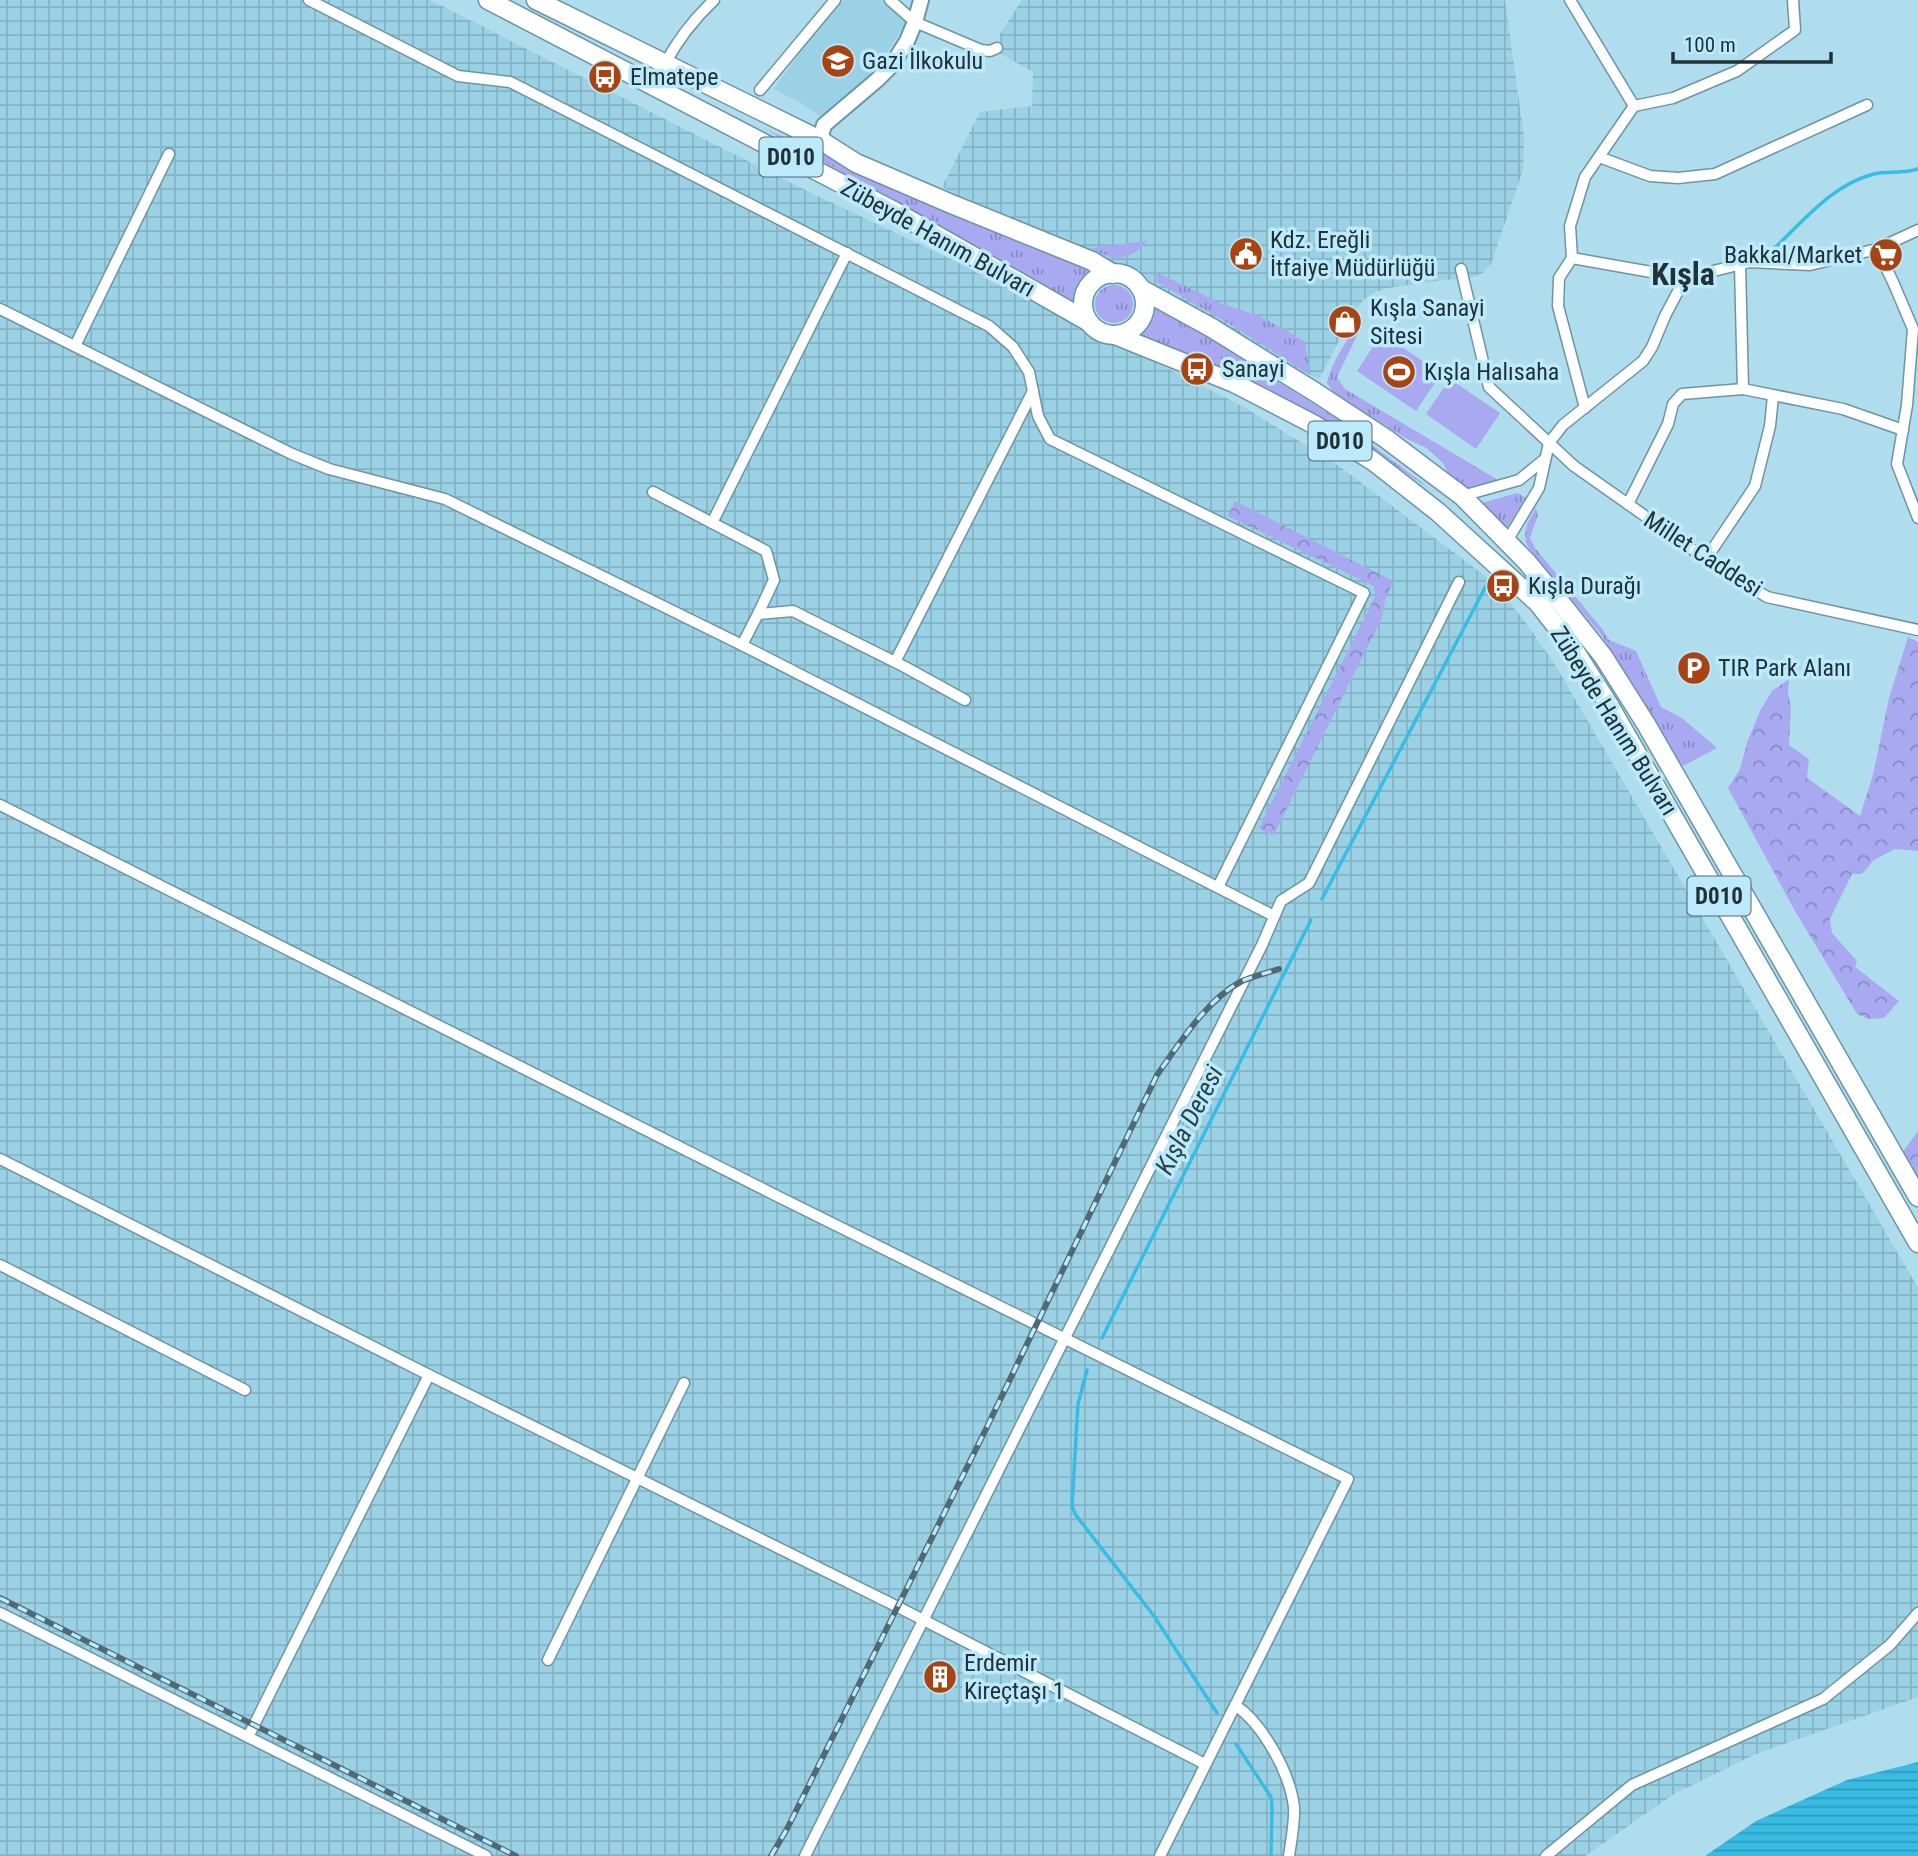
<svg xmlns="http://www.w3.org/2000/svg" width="1918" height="1856" font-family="'Roboto Condensed',sans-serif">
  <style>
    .built { fill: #9ad1e4 }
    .industrial { fill: url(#industrial-grid) }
    .grass { fill: url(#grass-tufts) }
    .forest { fill: url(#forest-crowns) }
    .park { fill: #a8a9f0 }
    .water { fill: url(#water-rules) }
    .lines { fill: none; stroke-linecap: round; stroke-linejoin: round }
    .stream { stroke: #39bce3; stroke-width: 3.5 }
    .street-casing { stroke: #6a95a5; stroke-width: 13 }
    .secondary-casing { stroke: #6a95a5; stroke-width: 18 }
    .highway-casing { stroke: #6a95a5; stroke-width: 21 }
    .street { stroke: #fff; stroke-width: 10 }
    .secondary { stroke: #fff; stroke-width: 14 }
    .highway { stroke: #fff; stroke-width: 18 }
    .rail-casing { stroke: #4f6a73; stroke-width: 6 }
    .rail { stroke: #bdeafb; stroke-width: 3.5; stroke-dasharray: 10; stroke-linecap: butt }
    .labels { text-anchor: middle; stroke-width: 7; stroke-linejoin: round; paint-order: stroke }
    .shield { fill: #bdeafb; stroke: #4f6972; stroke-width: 2 }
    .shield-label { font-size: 23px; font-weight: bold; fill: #203238 }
    .poi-label { font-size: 24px; fill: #203238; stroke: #bdeafb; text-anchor: start }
    .street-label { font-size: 24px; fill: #203238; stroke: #bdeafb }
    .water-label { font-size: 26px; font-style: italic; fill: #28434c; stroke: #bdeafb }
    .district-label { font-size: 32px; font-weight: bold; fill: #203238; stroke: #bdeafb }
  </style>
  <defs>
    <pattern id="industrial-grid" width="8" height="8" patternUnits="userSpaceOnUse" patternTransform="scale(1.75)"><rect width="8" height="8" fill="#9ad1e4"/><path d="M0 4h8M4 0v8" fill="none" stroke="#84b4c4"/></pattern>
    <pattern id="grass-tufts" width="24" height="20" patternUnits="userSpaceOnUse" patternTransform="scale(1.75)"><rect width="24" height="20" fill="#a8a9f0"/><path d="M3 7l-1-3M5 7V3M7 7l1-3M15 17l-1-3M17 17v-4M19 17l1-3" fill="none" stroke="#888ac3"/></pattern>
    <pattern id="forest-crowns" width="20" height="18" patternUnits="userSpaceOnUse" patternTransform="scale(1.75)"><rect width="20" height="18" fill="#a8a9f0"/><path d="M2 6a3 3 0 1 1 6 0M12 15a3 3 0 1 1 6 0" fill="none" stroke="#888ac3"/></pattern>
    <pattern id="water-rules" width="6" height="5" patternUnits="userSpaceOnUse" patternTransform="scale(1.75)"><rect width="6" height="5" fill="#39bce3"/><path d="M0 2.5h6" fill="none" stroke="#3099b9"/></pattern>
  </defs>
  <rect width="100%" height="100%" fill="#b0ddee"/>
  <path class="built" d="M843 0H882L906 23 875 71 839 103 820 116 804 105 774 89 807 43Z"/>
  <g class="industrial">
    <path d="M0 0H430L799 187 961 264 1244 407 1339 466 1493 582 1526 623 1554 663 1918 1288V1697L1756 1754 1674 1794 1585 1856H0Z"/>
    <path d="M1022 0H1505L1524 137 1523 170 1491 264 1483 273 1470 278 1444 280 1388 288 1375 292 1363 300 1354 312 1319 379 1212 328 1129 277 1046 242 942 187 980 112 1032 106 1033 72 1001 54 1000 34Z"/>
  </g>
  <g class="grass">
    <path d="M763 128 1002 232 1096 271 1082 286 1078 304Z"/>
    <path d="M1147 241C1129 262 1113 262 1091 248Z"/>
    <path d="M1156 272 1222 304 1257 315 1289 332 1305 342 1310 375 1228 323 1157 282Z"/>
    <circle cx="1114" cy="304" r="19"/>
    <path d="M1153 302 1337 419 1432 490 1333 426 1219 371 1136 336 1150 315Z"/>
    <path d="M1357 323H1363L1337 377 1345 389 1505 484 1482 488H1469L1450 477 1443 463 1425 447 1407 439 1334 393 1327 383C1331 362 1347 342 1357 323Z"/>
    <path d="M1517 493 1526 498 1506 529 1482 503Z"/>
    <path d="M1536 508 1538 515 1530 538 1535 548 1603 630 1609 640 1636 651 1661 707 1682 718 1717 748 1685 765 1680 766 1603 637 1528 547C1521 532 1528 522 1536 508Z"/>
  </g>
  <g class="forest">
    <path d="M1235 501 1393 581 1385 601 1382 618 1273 836 1259 828 1375 597 1374 586 1228 516Z"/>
    <path d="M1908 637 1918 642V851L1895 849 1874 860 1862 874H1852L1830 919 1832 933 1857 961 1855 967 1899 1001 1884 1018 1869 1019 1857 1014 1795 911 1728 788 1740 769 1747 743 1760 711 1772 691 1789 679 1788 692 1791 708 1789 745 1809 759 1807 778 1860 816 1873 775 1889 698Z"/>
    <path d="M1918 1131V1178L1902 1153Z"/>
  </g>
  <g class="park">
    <path d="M1382 333 1441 374 1416 411 1357 371Z"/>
    <path d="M1450 379 1500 413 1476 449 1426 414Z"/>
  </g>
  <path class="water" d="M1918 1762V1856H1705L1756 1821 1847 1780Z"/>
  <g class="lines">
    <g class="stream">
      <path d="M1765 257C1798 228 1829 185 1874 174 1888 171 1904 174 1918 169"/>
      <path d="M1322 899 1488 582"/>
      <path d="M1102 1338 1311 920"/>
      <path d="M1087 1370 1078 1404 1072 1506 1075 1514 1154 1616 1217 1713"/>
      <path d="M1236 1744 1271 1797 1272 1808 1271 1856"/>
    </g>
    <g class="street-casing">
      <g id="street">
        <path d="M309 0 458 76 510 82 989 326 1013 347 1029 372 1038 416 1050 439 1364 593 1218 887"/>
        <path d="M890 0 915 22 981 50 990 51 997 48"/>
        <path d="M1570 0 1634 106"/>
        <path d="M1793 0 1795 30 1737 71 1673 98 1634 106 1585 177 1570 226 1572 258 1685 278 1750 262 1810 265 1877 249"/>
        <path d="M665 64C678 39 694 19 714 0"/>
        <path d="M760 90 835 0"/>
        <path d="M1599 157 1650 176 1678 178 1715 174 1867 105"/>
        <path d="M1918 230 1877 249 1893 282 1913 329 1907 405 1897 464 1918 518"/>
        <path d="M1572 258 1559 278 1558 306 1585 408"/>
        <path d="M1740 265 1743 389"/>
        <path d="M1461 269 1489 387 1574 466 1706 559 1767 597 1918 630"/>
        <path d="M0 309 292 454 329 469 445 499 742 645 1274 916"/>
        <path d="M75 346 169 154"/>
        <path d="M653 492 766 551 774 580 758 614"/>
        <path d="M1462 496 1519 480 1545 459"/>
        <path d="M1628 504 1668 424 1673 404 1682 394 1743 389 1843 409 1903 430"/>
        <path d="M712 523 847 253"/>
        <path d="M1507 541 1539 488 1549 443 1563 425 1643 361 1652 347 1665 316 1685 278"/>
        <path d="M1706 559 1755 486 1770 426 1773 396"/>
        <path d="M742 645 758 614 793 611 905 667 965 700"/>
        <path d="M895 662 1033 391"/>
        <path d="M0 805 775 1195 1348 1479 1160 1856"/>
        <path d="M0 1159 429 1375"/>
        <path d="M0 1265 245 1390"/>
        <path d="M0 1613 486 1856"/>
        <path d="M548 1660 684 1383"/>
        <path d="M1235 1705C1263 1724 1290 1773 1294 1807 1295 1822 1291 1841 1289 1856"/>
        <path d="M248 1737 429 1375 898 1607 1205 1764"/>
        <path d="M805 1856 1262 945 1281 901 1309 883 1459 582"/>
        <path d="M1546 1856 1632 1785 1823 1699 1890 1645 1918 1613"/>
      </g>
    </g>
    <g class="secondary-casing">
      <path id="secondary" d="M820 140 824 125 877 80 892 65 907 41 915 22 921 0"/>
    </g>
    <g class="highway-casing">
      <g id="highway">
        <path d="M488 0 894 211 1089 322"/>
        <path d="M536 0 820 140 856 163 949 203 1055 246 1092 261 1113 274"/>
        <circle cx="1114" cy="304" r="31"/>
        <path d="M1141 289 1212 328 1315 392 1385 438 1462 496 1527 562 1564 607 1603 656 1646 724 1918 1197"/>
        <path d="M1115 335 1234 383 1313 424 1373 461 1438 512 1538 603 1573 648 1609 705 1918 1243"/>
      </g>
    </g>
    <use href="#street" class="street"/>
    <use href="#secondary" class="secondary"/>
    <use href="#highway" class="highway"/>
    <g class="rail-casing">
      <g id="rail">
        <path d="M0 1598 516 1856"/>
        <path d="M771 1856 787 1829 986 1429 1157 1075C1180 1043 1206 1000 1242 981 1253 976 1267 973 1279 969"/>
      </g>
    </g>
    <use href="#rail" class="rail"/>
  </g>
  <defs>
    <g id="school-disc" transform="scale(1.75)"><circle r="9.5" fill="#a84412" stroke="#bdeafb"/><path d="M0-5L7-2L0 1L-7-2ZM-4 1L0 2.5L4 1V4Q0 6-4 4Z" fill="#fff"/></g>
    <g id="bus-disc" transform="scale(1.75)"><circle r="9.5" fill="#a84412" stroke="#bdeafb"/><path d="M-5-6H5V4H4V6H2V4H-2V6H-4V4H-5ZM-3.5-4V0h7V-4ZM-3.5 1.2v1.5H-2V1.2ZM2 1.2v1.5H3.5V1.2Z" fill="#fff"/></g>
    <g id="civic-disc" transform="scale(1.75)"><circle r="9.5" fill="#a84412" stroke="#bdeafb"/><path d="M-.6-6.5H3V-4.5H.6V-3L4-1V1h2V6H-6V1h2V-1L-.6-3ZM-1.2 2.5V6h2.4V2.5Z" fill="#fff"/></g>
    <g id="supermarket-disc" transform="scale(1.75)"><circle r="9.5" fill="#a84412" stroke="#bdeafb"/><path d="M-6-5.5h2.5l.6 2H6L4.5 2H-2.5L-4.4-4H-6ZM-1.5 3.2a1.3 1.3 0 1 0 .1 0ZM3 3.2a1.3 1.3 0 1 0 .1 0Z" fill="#fff"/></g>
    <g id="shop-disc" transform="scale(1.75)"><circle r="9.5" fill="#a84412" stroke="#bdeafb"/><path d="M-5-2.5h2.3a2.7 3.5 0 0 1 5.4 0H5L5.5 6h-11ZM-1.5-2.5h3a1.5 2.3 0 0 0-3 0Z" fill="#fff"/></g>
    <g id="stadium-disc" transform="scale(1.75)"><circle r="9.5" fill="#a84412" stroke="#bdeafb"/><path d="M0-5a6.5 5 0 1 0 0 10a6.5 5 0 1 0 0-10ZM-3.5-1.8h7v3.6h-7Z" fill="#fff"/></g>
    <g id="parking-disc" transform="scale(1.75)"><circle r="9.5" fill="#a84412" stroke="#bdeafb"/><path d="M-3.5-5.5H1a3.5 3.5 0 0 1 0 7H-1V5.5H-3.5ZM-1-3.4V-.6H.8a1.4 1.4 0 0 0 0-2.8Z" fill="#fff"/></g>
    <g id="building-disc" transform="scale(1.75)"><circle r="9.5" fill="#a84412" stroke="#bdeafb"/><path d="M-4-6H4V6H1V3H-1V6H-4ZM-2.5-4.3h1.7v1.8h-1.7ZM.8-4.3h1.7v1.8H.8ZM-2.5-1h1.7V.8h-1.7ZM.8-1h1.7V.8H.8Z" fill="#fff"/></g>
  </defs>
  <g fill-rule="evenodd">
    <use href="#school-disc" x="838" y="61"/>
    <use href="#bus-disc" x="605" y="77"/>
    <use href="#civic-disc" x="1246" y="254"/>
    <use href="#supermarket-disc" x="1886" y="255"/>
    <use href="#shop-disc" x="1345" y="322"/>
    <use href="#bus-disc" x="1197" y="369"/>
    <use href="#stadium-disc" x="1399" y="372"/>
    <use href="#bus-disc" x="1503" y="586"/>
    <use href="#parking-disc" x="1694" y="668"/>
    <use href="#building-disc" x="940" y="1677"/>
  </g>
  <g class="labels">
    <g class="shield">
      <rect x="759.5" y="137.5" width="63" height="39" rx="5"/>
      <rect x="1308.5" y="421.5" width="63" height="39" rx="5"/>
      <rect x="1687.5" y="876.5" width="63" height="39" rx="5"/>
    </g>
    <g class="shield-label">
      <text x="791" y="165">D010</text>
      <text x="1340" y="449">D010</text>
      <text x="1719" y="904">D010</text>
    </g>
    <g class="poi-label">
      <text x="862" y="69">Gazi İlkokulu</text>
      <text x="630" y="85">Elmatepe</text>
      <text x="1270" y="248">Kdz. Ereğli<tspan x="1270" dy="28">İtfaiye Müdürlüğü</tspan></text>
      <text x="1862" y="263" text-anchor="end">Bakkal/Market</text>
      <text x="1370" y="316">Kışla Sanayi<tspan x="1370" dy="28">Sitesi</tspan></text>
      <text x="1222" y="377">Sanayi</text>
      <text x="1424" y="380">Kışla Halısaha</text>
      <text x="1528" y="594">Kışla Durağı</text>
      <text x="1718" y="676">TIR Park Alanı</text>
      <text x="964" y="1671">Erdemir<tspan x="964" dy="28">Kireçtaşı 1</tspan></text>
    </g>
    <g class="street-label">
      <text transform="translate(938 238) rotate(29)" y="8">Zübeyde Hanım Bulvarı</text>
      <text transform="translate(1703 554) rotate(33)" y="8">Millet Caddesi</text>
      <text transform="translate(1614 721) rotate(58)" y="8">Zübeyde Hanım Bulvarı</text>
    </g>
    <g class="water-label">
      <text transform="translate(1189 1120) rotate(-63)" y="9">Kışla Deresi</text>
    </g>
    <g class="district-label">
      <text x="1683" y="285">Kışla</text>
    </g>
  </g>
  <path d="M1673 52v10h158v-10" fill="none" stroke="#203238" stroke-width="3.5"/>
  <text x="1684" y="52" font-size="21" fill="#203238" stroke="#bdeafb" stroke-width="5" paint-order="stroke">100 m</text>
</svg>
